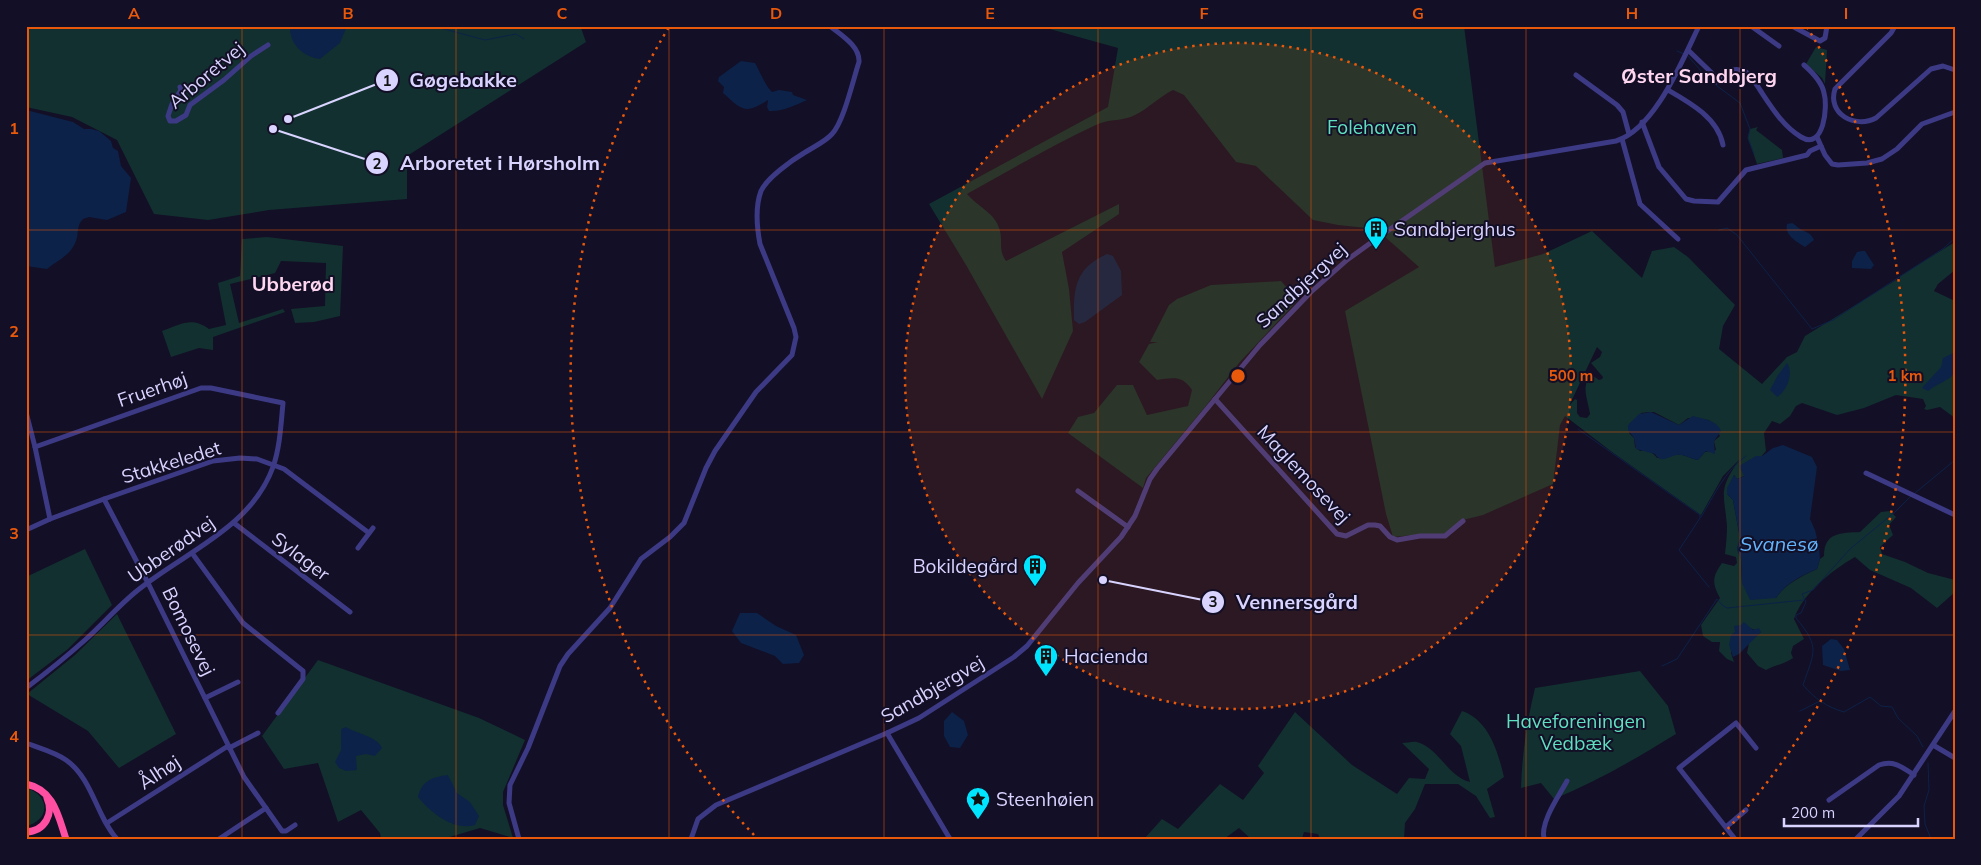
<svg xmlns="http://www.w3.org/2000/svg" width="1981" height="865" font-family="Mulish,sans-serif">
  <style>
    .green { fill: #12302f; fill-rule: evenodd }
    .water { fill: #0c2248 }
    .lines { fill: none; stroke-linecap: round; stroke-linejoin: round }
    .stream { stroke: #0c2248; stroke-width: 1 }
    .minor { stroke: #3d3a85; stroke-width: 5 }
    .highway { stroke: #ff4fa3; stroke-width: 7 }
    .grid { fill: none; stroke: #e8590c; stroke-width: 1; stroke-opacity: 0.55 }
    .ring { fill: none; stroke: #e8590c; stroke-width: 2.5; stroke-dasharray: 2.5 5 }
    .labels { text-anchor: middle; stroke-width: 4; stroke-linejoin: round; paint-order: stroke }
    .street-label { font-size: 19px; fill: #d9d4ff; stroke: #130f26 }
    .park-label { font-size: 19px; fill: #5fe0c0; stroke: #130f26 }
    .poi-label { font-size: 19px; fill: #d9d4ff; stroke: #130f26; text-anchor: start }
    .neighbourhood-label { font-size: 20px; font-weight: bold; fill: #ffd6f0; stroke: #130f26 }
    .water-label { font-size: 20px; font-style: italic; fill: #62b6ff; stroke: #130f26 }
    .centre { fill: #e8590c; stroke: #130f26; stroke-width: 2.5 }
    .ring-label { font-size: 15px; text-anchor: middle; font-weight: bold; fill: #e8590c; stroke: #130f26; stroke-width: 4; stroke-linejoin: round; paint-order: stroke }
    .leader { fill: none; stroke: #d9d4ff; stroke-width: 2 }
    .callout-dot { fill: #d9d4ff; stroke: #130f26; stroke-width: 2 }
    .mark-label { font-size: 15px; text-anchor: middle; font-weight: bold; fill: #111 }
    .callout-label { font-size: 20px; text-anchor: middle; font-weight: bold; fill: #d9d4ff; stroke: #130f26; stroke-width: 4; stroke-linejoin: round; paint-order: stroke }
    .neatline { fill: none; stroke: #e8590c; stroke-width: 2 }
    .grid-label { font-size: 16px; text-anchor: middle; font-weight: bold; fill: #e8590c }
  </style>
  <rect width="100%" height="100%" fill="#130f26"/>
  <g class="green">
    <path d="M26 26H479L495 29 502 28 497 26H587L581 28 586 42 407 156V199L269 210 208 220 154 214 117 140 72 117 26 107Z"/>
    <path d="M1039 26H1464L1495 267 1543 254 1592 231 1642 278 1652 251 1674 247 1688 257 1735 305 1723 326 1719 349 1762 384 1787 357 1797 352 1805 336 1896 280 1900 281V276L1955 242V270L1938 284 1934 291 1955 301V418L1940 407 1927 410 1924 409 1926 406 1923 399 1896 395 1864 408 1837 415 1802 403 1796 406 1790 416 1780 424 1772 421 1764 433 1766 451 1744 476 1737 479 1734 475 1727 494 1733 500 1740 538 1737 549 1741 559 1742 583 1776 598C1785 584 1802 576 1817 569L1820 559 1824 556C1824 532 1841 533 1860 532L1881 512 1890 511 1896 517 1889 525 1893 535 1880 547 1882 554 1905 562 1928 573 1955 580V592L1937 608 1911 588 1870 570 1855 557C1831 571 1803 593 1794 619L1804 639 1793 646 1791 653 1793 658C1785 664 1775 665 1766 670L1758 666 1747 653 1749 643 1761 632 1741 625 1735 632 1731 653 1734 662 1727 659 1719 651 1720 642H1712L1703 636 1701 625 1720 598C1712 583 1712 577 1722 563L1734 566 1737 563 1736 557 1725 554C1726 545 1727 535 1727 526 1724 492 1718 491 1739 460L1723 476 1701 515 1612 452 1565 416 1560 425 1553 484 1483 515 1463 520 1444 534H1424L1393 537 1386 514 1345 311 1419 267 1376 229 1338 225 1313 220 1256 166 1236 162 1184 95 1173 90C1159 97 1149 108 1135 115 1124 121 1110 119 1098 124 1053 145 1010 170 967 194 978 207 996 213 1000 231 1003 244 998 249 1006 261L1119 204V214L1062 252 1069 289 1073 331 1042 399 966 265 929 204 1108 107 1118 48ZM1597 347 1602 352 1600 357 1591 363 1603 377 1602 379 1599 380 1592 375C1580 385 1588 400 1590 414L1587 418 1580 417 1577 413V400L1575 399 1569 406ZM1649 412H1654L1679 425 1688 418 1709 420 1720 436 1714 441 1716 450 1705 452 1698 460C1692 459 1687 456 1682 455 1673 453 1668 459 1657 458 1654 453 1646 449 1640 451L1635 447 1634 438 1629 433 1641 413Z"/>
    <path d="M1816 47 1827 50 1825 84 1822 78 1806 64Z"/>
    <path d="M1758 127 1756 130 1782 150 1783 158 1757 164 1748 138 1750 129Z"/>
    <path d="M267 237 343 246 340 316 314 322 295 323 291 309 325 306 326 263 281 261 275 273 230 284 239 323 283 309 285 312 213 337V350L199 348 171 357 162 331C180 325 191 316 209 329L226 325 218 283 240 276 242 239Z"/>
    <path d="M1281 281 1298 300 1239 363 1205 407 1146 478 1143 488 1068 433 1078 417 1094 413 1117 385H1133L1147 415 1188 406 1192 390C1182 375 1173 378 1157 380L1139 362 1149 344 1158 342H1150L1169 305 1177 299 1211 285Z"/>
    <path d="M85 549 112 605 68 649 26 681V577Z"/>
    <path d="M117 614 176 734 119 768 88 731 27 694 75 655Z"/>
    <path d="M318 660 479 718 525 740 503 792V805L513 838 480 828 443 839H381L380 833 361 810 338 822 318 763 284 769 262 736Z"/>
    <path d="M1640 671 1668 706 1676 734C1637 758 1596 782 1554 799L1541 783 1521 788C1522 754 1527 721 1535 688Z"/>
    <path d="M1462 711C1489 720 1498 752 1504 777L1487 789 1495 817 1490 818 1476 796 1458 784H1425L1415 809 1405 823 1404 839H1320L1318 834 1304 832 1302 839H1251L1239 828 1224 839H1144L1162 819 1178 829 1220 784 1243 800 1264 773 1258 766 1295 712 1352 765 1397 794 1409 778 1425 779 1429 769 1402 743C1406 743 1413 741 1417 742 1439 748 1448 777 1470 782L1461 746 1450 734Z"/>
    <path d="M26 788C50 795 51 820 26 826Z"/>
  </g>
  <g class="water">
    <path d="M290 26H347L340 43 320 59C303 57 289 44 290 26Z"/>
    <path d="M741 61 755 63C761 73 764 84 772 92L779 90 792 92 793 95 807 100C796 105 782 112 769 111L767 107 768 100C745 115 742 110 723 93L724 87 718 81 719 77Z"/>
    <path d="M26 110 73 122 84 129H91L99 131 111 141 113 148 118 151 121 166 131 178 126 212 107 220 89 217 83 219C76 226 79 233 76 241 71 255 58 260 47 269L26 266Z"/>
    <path d="M1792 223C1796 225 1799 229 1802 230 1808 233 1811 233 1814 240L1805 247C1797 242 1784 235 1787 224Z"/>
    <path d="M1862 251H1865L1874 265 1871 269 1852 268V261L1857 252Z"/>
    <path d="M1107 254 1113 256 1121 271 1122 295 1085 322 1079 324 1074 320C1073 287 1076 268 1107 254Z"/>
    <path d="M1955 352V373C1948 381 1937 384 1928 391L1922 388 1941 367 1943 358Z"/>
    <path d="M1787 363C1794 373 1787 391 1777 397L1770 390 1778 375Z"/>
    <path d="M1651 412 1679 425 1693 416C1703 419 1717 420 1721 431L1714 441 1715 454 1706 451 1698 460C1692 459 1687 456 1681 455 1671 453 1662 466 1655 454L1636 449 1634 438 1628 430V425L1639 414Z"/>
    <path d="M1783 445 1812 457 1817 467 1810 519 1815 530 1819 547 1820 559 1817 569C1802 575 1785 584 1776 598L1750 600 1742 583 1741 559 1737 549 1740 538 1733 500 1727 494V488L1734 475 1737 479 1744 476 1739 466 1756 456H1762L1773 448Z"/>
    <path d="M740 613H757L776 626 796 635 804 655 799 663 783 664 775 656 741 643 732 631Z"/>
    <path d="M1744 622 1753 630 1759 628 1761 632 1739 654 1733 657 1729 645 1731 635 1735 632 1734 626 1741 625Z"/>
    <path d="M1831 639 1837 640 1844 649 1850 670 1841 671 1823 665 1822 646Z"/>
    <path d="M952 712 964 721 968 735 960 748 950 747 944 736V721Z"/>
    <path d="M346 727C357 734 377 736 382 748L375 756 366 754 356 756 357 770 346 771 339 768 335 762 341 750V729Z"/>
    <path d="M448 775 457 793 470 802 479 816 475 825C453 831 431 813 418 797 422 780 433 777 448 775Z"/>
  </g>
  <g class="lines">
    <g class="stream">
      <path d="M433 26 485 40 516 34 524 39"/>
      <path d="M1677 51 1684 54"/>
      <path d="M1688 56 1709 80 1740 103 1750 129 1748 138 1754 154"/>
      <path d="M1719 230 1727 228 1737 235 1812 329 1833 320 1944 248 1955 238"/>
      <path d="M1578 429 1700 515V518L1679 550 1709 587"/>
      <path d="M1915 493 1955 460"/>
      <path d="M1910 497 1895 512 1850 549 1813 590 1802 594 1806 602 1801 613 1796 615V618C1821 648 1814 652 1803 685 1815 699 1827 707 1844 712L1870 697 1881 706 1892 707 1898 718 1917 736 1923 747"/>
      <path d="M1701 517C1715 494 1724 472 1746 456"/>
      <path d="M1662 666 1677 659 1717 599 1722 605 1727 608 1804 600"/>
      <path d="M1800 711 1820 701"/>
      <path d="M1928 763 1929 790 1924 806 1925 824 1931 839"/>
    </g>
    <g class="minor">
      <path d="M1751 26 1779 46"/>
      <path d="M1792 26 1820 41 1825 38 1827 26"/>
      <path d="M1895 26 1891 33 1835 89C1827 114 1855 129 1876 118L1931 69 1943 66 1955 70"/>
      <path d="M1688 50 1718 79"/>
      <path d="M1576 75 1617 105 1623 112 1629 134"/>
      <path d="M1716 82C1723 72 1734 66 1746 72 1752 77 1756 84 1760 90 1772 108 1783 126 1801 137 1824 151 1828 106 1824 93 1822 82 1812 72 1804 65"/>
      <path d="M180 87 181 90 172 104 168 116 170 121H176L186 115 190 105 224 80 251 56 268 45"/>
      <path d="M1668 90C1689 102 1718 118 1723 145"/>
      <path d="M1642 122 1659 167 1686 199 1694 201 1718 202 1746 170 1807 155 1810 151 1821 146"/>
      <path d="M1817 137 1825 155 1832 164 1838 165 1867 163 1882 159 1897 149 1922 124 1955 112"/>
      <path d="M1622 139 1640 204 1678 239"/>
      <path d="M1215 399 1337 534 1346 536 1368 525H1375L1380 526 1390 537 1397 540 1420 536H1445L1463 521"/>
      <path d="M26 412 35 447"/>
      <path d="M1866 473 1955 515"/>
      <path d="M1078 491 1128 527"/>
      <path d="M104 499 148 583 244 777 282 831H286L295 825"/>
      <path d="M234 523 350 612"/>
      <path d="M26 530 50 519 104 499 213 461 240 458 257 459 284 469 369 533"/>
      <path d="M358 548 373 528"/>
      <path d="M192 553 243 623 303 671V679L278 713"/>
      <path d="M26 688C46 673 66 657 85 640 103 624 119 605 138 590 185 552 251 528 273 467 280 447 281 424 283 403L211 388H201L35 447 50 519"/>
      <path d="M205 698 238 682"/>
      <path d="M887 733 950 839"/>
      <path d="M26 743C39 748 55 752 66 760 93 779 96 816 117 839"/>
      <path d="M1933 745 1955 758"/>
      <path d="M229 748 258 733"/>
      <path d="M1829 800 1879 765C1894 760 1902 767 1914 775"/>
      <path d="M107 823 228 746"/>
      <path d="M1726 827 1746 810"/>
      <path d="M219 839 266 808"/>
      <path d="M519 839 509 803 510 785 528 748 560 666 568 654 610 608 641 559 670 537 684 523 706 468 715 451 756 392 792 355 796 337 794 328 760 244C757 228 755 207 761 191 767 178 792 160 804 153 813 147 825 142 832 134 844 121 853 80 859 62 860 46 841 35 830 26"/>
      <path d="M691 839 698 819 716 805 887 733 919 718 1014 657 1027 646 1078 583 1121 537 1135 516 1150 479 1157 469 1260 345 1311 292 1347 260 1376 239 1485 163 1616 141C1655 129 1682 61 1699 26"/>
      <path d="M1544 839C1540 822 1559 796 1567 781"/>
      <path d="M1735 839 1679 768 1736 723 1756 748"/>
      <path d="M1856 839 1899 796 1955 711"/>
    </g>
    <g class="highway">
      <path d="M26 784C54 790 58 815 66 839"/>
      <path d="M26 832C45 831 54 814 47 798"/>
    </g>
  </g>
  <path class="grid" d="M242 26V839M456 26V839M669 26V839M884 26V839M1098 26V839M1311 26V839M1526 26V839M1740 26V839M26 230H1955M26 432H1955M26 635H1955"/>
  <circle cx="1238" cy="376" r="333" fill="#e8590c" fill-opacity=".12"/>
  <g class="ring">
    <circle cx="1238" cy="376" r="333"/>
    <path d="M754 835A667 667 0 0 1 669 27M1807 27A667 667 0 0 1 1722 835"/>
  </g>
  <defs>
    <g id="building-pin" transform="scale(1.25)"><path d="M0 17L-7.5 6A9.5 9.5 0 1 1 7.5 6Z" fill="#00e5ff" stroke="#130f26"/><path d="M-4-6H4V6H1V3H-1V6H-4ZM-2.5-4.3h1.7v1.8h-1.7ZM.8-4.3h1.7v1.8H.8ZM-2.5-1h1.7V.8h-1.7ZM.8-1h1.7V.8H.8Z" fill="#111"/></g>
    <g id="sight-pin" transform="scale(1.25)"><path d="M0 17L-7.5 6A9.5 9.5 0 1 1 7.5 6Z" fill="#00e5ff" stroke="#130f26"/><path d="M0-6L1.8-2.2L6-1.7L2.9 1.2L3.7 5.4L0 3.3L-3.7 5.4L-2.9 1.2L-6-1.7L-1.8-2.2Z" fill="#111"/></g>
  </defs>
  <g fill-rule="evenodd">
    <use href="#building-pin" x="1376" y="229"/>
    <use href="#building-pin" x="1035" y="566"/>
    <use href="#building-pin" x="1046" y="656"/>
    <use href="#sight-pin" x="978" y="799"/>
  </g>
  <g class="labels">
    <g class="street-label">
      <text transform="translate(206 75) rotate(-40)" y="7">Arboretvej</text>
      <text transform="translate(1301 285) rotate(-43)" y="7">Sandbjergvej</text>
      <text transform="translate(152 389) rotate(-19)" y="7">Fruerhøj</text>
      <text transform="translate(171 462) rotate(-17)" y="7">Stakkeledet</text>
      <text transform="translate(1304 474) rotate(47)" y="7">Maglemosevej</text>
      <text transform="translate(171 549) rotate(-35)" y="7">Ubberødvej</text>
      <text transform="translate(301 556) rotate(37)" y="7">Sylager</text>
      <text transform="translate(189 631) rotate(64)" y="7">Bomosevej</text>
      <text transform="translate(932 689) rotate(-30)" y="7">Sandbjergvej</text>
      <text transform="translate(159 772) rotate(-33)" y="7">Ålhøj</text>
    </g>
    <g class="park-label">
      <text x="1372" y="134">Folehaven</text>
      <text x="1576" y="728">Haveforeningen<tspan x="1576" dy="22">Vedbæk</tspan></text>
    </g>
    <g class="poi-label">
      <text x="1394" y="236">Sandbjerghus</text>
      <text x="1018" y="573" text-anchor="end">Bokildegård</text>
      <text x="1064" y="663">Hacienda</text>
      <text x="996" y="806">Steenhøien</text>
    </g>
    <g class="neighbourhood-label">
      <text x="1699" y="83">Øster Sandbjerg</text>
      <text x="293" y="291">Ubberød</text>
    </g>
    <g class="water-label">
      <text x="1779" y="551">Svanesø</text>
    </g>
  </g>
  <circle cx="1238" cy="376" r="8" class="centre"/>
  <g class="ring-label">
    <text x="1571" y="381">500 m</text>
    <text x="1905" y="381">1 km</text>
  </g>
  <path class="leader" d="M288 119L387 80M273 129L377 163M1103 580L1213 602"/>
  <g class="callout-dot">
    <circle cx="288" cy="119" r="5"/>
    <circle cx="273" cy="129" r="5"/>
    <circle cx="1103" cy="580" r="5"/>
    <circle cx="387" cy="80" r="12"/>
    <circle cx="377" cy="163" r="12"/>
    <circle cx="1213" cy="602" r="12"/>
  </g>
  <g class="mark-label">
    <text x="387" y="86">1</text>
    <text x="377" y="169">2</text>
    <text x="1213" y="607">3</text>
  </g>
  <g class="callout-label">
    <text x="463" y="87">Gøgebakke</text>
    <text x="500" y="170">Arboretet i Hørsholm</text>
    <text x="1297" y="609">Vennersgård</text>
  </g>
  <rect width="1981" height="865" fill="none" stroke="#130f26" stroke-width="55"/>
  <path d="M1784 818v8h134v-8" fill="none" stroke="#d9d4ff" stroke-width="2.5"/>
  <text x="1791" y="818" font-size="15" fill="#d9d4ff" stroke="#130f26" stroke-width="4" paint-order="stroke">200 m</text>
  <rect x="28" y="28" width="1926" height="810" class="neatline"/>
  <g class="grid-label">
    <text x="134" y="19">A</text>
    <text x="348" y="19">B</text>
    <text x="562" y="19">C</text>
    <text x="776" y="19">D</text>
    <text x="990" y="19">E</text>
    <text x="1204" y="19">F</text>
    <text x="1418" y="19">G</text>
    <text x="1632" y="19">H</text>
    <text x="1846" y="19">I</text>
    <text x="14" y="134">1</text>
    <text x="14" y="337">2</text>
    <text x="14" y="539">3</text>
    <text x="14" y="742">4</text>
  </g>
</svg>
